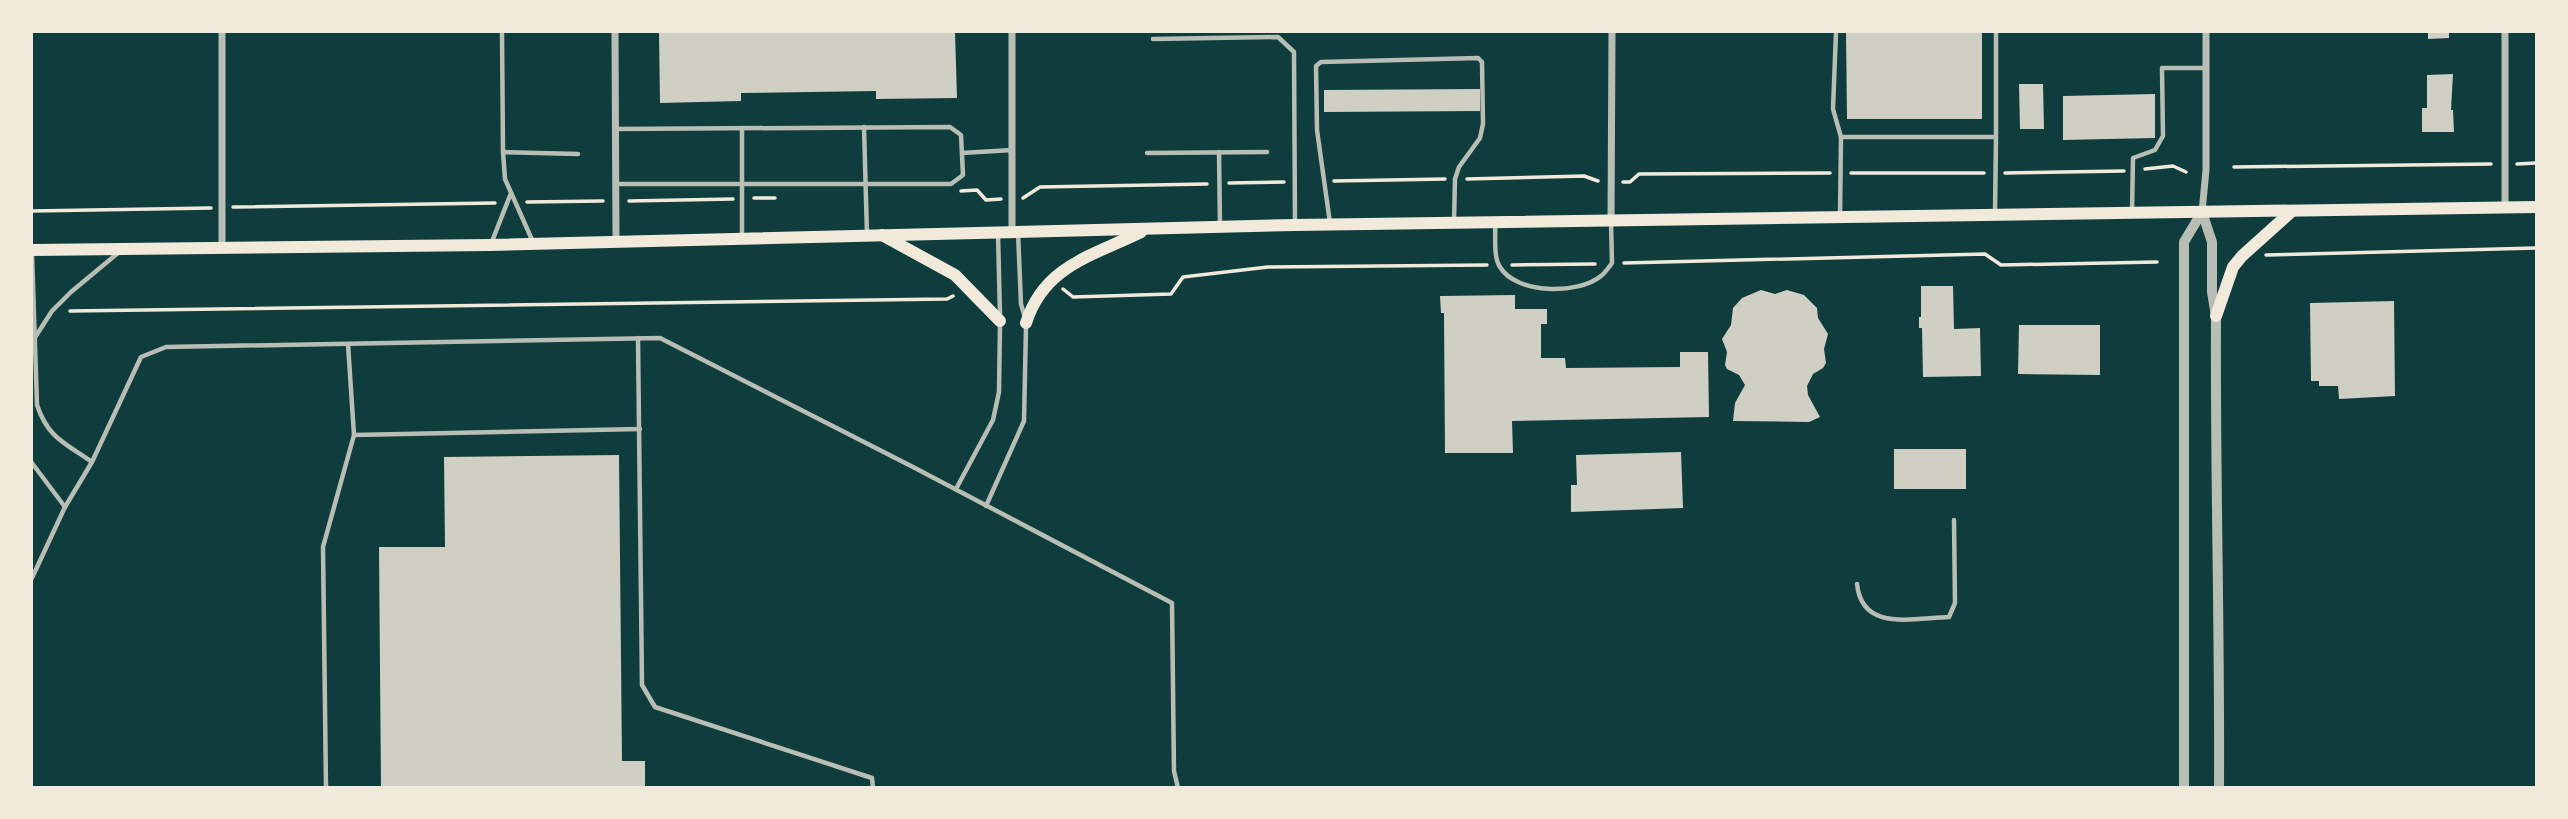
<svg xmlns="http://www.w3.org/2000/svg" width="2568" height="819" font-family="Jost,sans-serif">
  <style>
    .building { fill: #cfcfc3 }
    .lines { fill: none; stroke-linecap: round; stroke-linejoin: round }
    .path { stroke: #f1e9da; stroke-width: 3.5 }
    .service { stroke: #b8beb3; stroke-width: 4.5 }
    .minor { stroke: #b8beb3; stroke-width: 7 }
    .tertiary { stroke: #b8beb3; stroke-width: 10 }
    .secondary { stroke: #f1e9da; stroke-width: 12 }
  </style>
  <rect width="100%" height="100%" fill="#0f3d3e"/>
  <g class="building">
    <path d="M659 32H955L957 98 876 99V91L741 93V101L660 103Z"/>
    <path d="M1846 32H1982V119H1847Z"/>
    <path d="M2428 32H2449V38L2428 39Z"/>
    <path d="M2453 74 2451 110H2453L2454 132H2422V108H2427V75Z"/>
    <path d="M2019 84H2043L2044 129H2020Z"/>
    <path d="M1480 89V111L1324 112V90Z"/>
    <path d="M2155 94V138L2063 140V96Z"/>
    <path d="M1921 286H1953L1954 329 1980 328 1981 376 1923 377 1922 328H1919V317H1921Z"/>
    <path d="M1761 290 1775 294 1787 290 1804 295 1817 308 1818 318 1828 334 1824 349 1826 363 1823 368 1813 374 1807 386 1808 395 1820 417 1809 422 1733 421 1735 403 1745 385 1739 375 1727 369 1725 365 1727 352 1722 339 1731 325 1733 308 1742 298Z"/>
    <path d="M1515 295V309H1547V324H1541V358H1565L1566 368 1680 367V352H1708L1709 417 1512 421 1513 453H1445L1444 313H1441L1440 296Z"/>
    <path d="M2394 301 2395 396 2339 399 2338 386H2319V381H2311L2310 303Z"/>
    <path d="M2019 325H2100V375L2018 374Z"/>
    <rect x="1894" y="449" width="72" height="40"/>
    <path d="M1681 452 1683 508 1571 512V485H1577L1576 455Z"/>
    <path d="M619 455 622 761H645V788H381L379 547H445L444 457Z"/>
  </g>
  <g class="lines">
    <g class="path">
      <path d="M2517 164 2536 163"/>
      <path d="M2234 167 2491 164"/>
      <path d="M2145 169 2173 166 2186 172"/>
      <path d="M1851 173H1984"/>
      <path d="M2005 173 2124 171"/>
      <path d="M1467 179 1584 176 1598 181"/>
      <path d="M1334 181 1445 179"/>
      <path d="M1623 182H1630L1639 174 1830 173"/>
      <path d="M1229 183 1284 182"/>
      <path d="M961 191 977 190 986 200 1001 199"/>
      <path d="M754 198H775"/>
      <path d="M1023 198 1040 187 1207 184"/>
      <path d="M629 201 733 199"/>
      <path d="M527 202 603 201"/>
      <path d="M233 207 495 203"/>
      <path d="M32 211 211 208"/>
      <path d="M2266 255 2536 248"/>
      <path d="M1624 263 1985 254 2001 265 2157 262"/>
      <path d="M1512 265 1595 264"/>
      <path d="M1063 289 1073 297 1171 294 1183 277 1268 267 1487 265"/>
      <path d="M70 311 947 299 953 296"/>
    </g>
    <g class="service">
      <path d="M502 32 503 152"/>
      <path d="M1836 32 1833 109 1841 137"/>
      <path d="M1153 39 1278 37 1294 52 1295 224"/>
      <path d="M864 127 867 235"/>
      <path d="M742 128V236"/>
      <path d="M1996 137V32"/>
      <path d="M1219 152 1220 226"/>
      <path d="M962 153 1012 150"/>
      <path d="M1147 153 1267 152"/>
      <path d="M616 184H951L963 175 961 135 950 127 616 129"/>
      <path d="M2132 212 2133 158 2155 150 2163 136 2162 68H2206"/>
      <path d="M1840 216 1841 137H1996L1995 213"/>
      <path d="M1330 223 1317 130 1316 66 1321 62 1478 58 1482 62 1483 124 1480 138 1459 167 1455 179 1454 222"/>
      <path d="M1495 224C1496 236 1493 257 1500 267 1516 294 1578 295 1601 276 1605 273 1609 267 1612 263L1611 221"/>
      <path d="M1018 232 1021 304 1025 318"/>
      <path d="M998 233 1000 315"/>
      <path d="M533 242 505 179 503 152 578 154"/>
      <path d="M491 244 511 193"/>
      <path d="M32 253 37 405C48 438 65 443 92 462"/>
      <path d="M638 338 642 685 655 707 872 778 873 788"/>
      <path d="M34 339 52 311 71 292 118 253"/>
      <path d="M354 435 640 429"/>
      <path d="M32 463 65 507"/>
      <path d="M956 489 993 420 999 392 1000 324"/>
      <path d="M986 506 1024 421 1026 326"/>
      <path d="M32 578 65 507 92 462 141 357 166 347 660 338 913 467 1172 603 1174 771 1178 788"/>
      <path d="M1857 584C1862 632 1912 618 1949 617L1955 603 1954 520"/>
      <path d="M326 788 323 547 354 435 348 344"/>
    </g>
    <g class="minor">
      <path d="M222 32V249"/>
      <path d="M615 32 616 242"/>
      <path d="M1012 32V232"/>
      <path d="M2505 207V32"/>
      <path d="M2202 212 2206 170V32"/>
      <path d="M1611 221 1612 32"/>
    </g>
    <g class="tertiary">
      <path d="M2202 212 2212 242V292L2216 316C2215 474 2220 630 2219 788"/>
      <path d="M2184 788V242L2202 212"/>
    </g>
    <g class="secondary">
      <path d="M882 235 955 275 1000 321"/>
      <path d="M32 250 490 245 1295 225 2536 207"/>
      <path d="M2216 316 2233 267 2242 256 2292 211"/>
      <path d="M1026 323C1044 266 1092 256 1141 232"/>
    </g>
  </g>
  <rect width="2568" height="819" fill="none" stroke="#f1e9da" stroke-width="66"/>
</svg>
